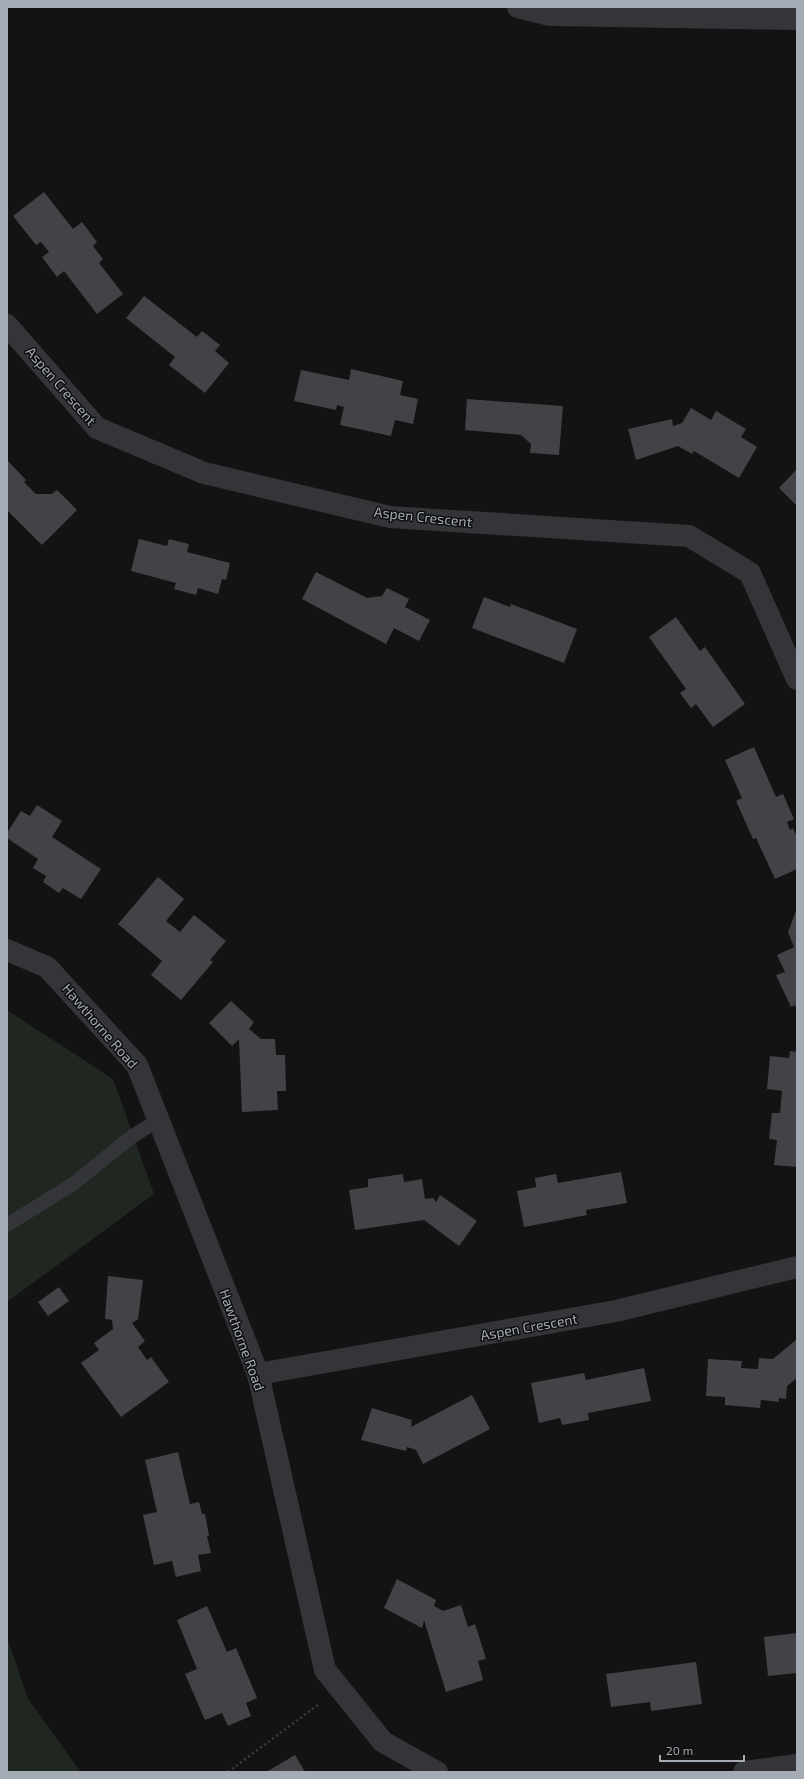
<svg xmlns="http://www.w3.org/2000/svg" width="804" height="1779" font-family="'Exo 2',sans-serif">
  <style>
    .green { fill: #1f2720 }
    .building { fill: #424347 }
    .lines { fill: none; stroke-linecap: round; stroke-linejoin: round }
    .path { stroke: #3a3c40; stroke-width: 2.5; stroke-dasharray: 2 3; stroke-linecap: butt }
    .lane { stroke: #343539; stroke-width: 14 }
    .street { stroke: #343539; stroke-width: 22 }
    .labels { text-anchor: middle; stroke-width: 3; stroke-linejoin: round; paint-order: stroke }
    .street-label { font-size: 14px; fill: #a5abb4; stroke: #0e0e0f }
  </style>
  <rect width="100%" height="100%" fill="#131314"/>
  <g class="green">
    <path d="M7 1010 113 1079 154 1194 7 1302Z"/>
    <path d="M7 1637 28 1699 81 1772H7Z"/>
  </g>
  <g class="building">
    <path d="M44 192 73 229 82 222 97 242 93 246 103 259 99 263 123 294 97 314 64 271 57 277 42 257 49 252 41 242 36 245 13 216Z"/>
    <path d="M144 296 197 337 202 331 220 345 215 351 229 363 205 393 169 365 175 357 126 318Z"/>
    <path d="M351 369 403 381 400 395 418 399 413 424 395 420 391 436 340 425 344 407 337 405 336 410 294 401 301 370 349 380Z"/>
    <path d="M467 399 563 406 559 455 530 453 531 444 521 435 465 430Z"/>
    <path d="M691 408 711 420 716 411 746 429 741 437 757 447 739 478 694 451 692 454 678 446 636 460 628 429 672 419 673 426 682 423Z"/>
    <path d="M7 460 26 480 24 482 36 494H52L57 490 77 510 42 545 7 510Z"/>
    <path d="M797 469V506L779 488Z"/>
    <path d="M139 539 167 546 169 539 189 544 187 552 230 563 226 580 222 579 218 594 198 588 196 595 174 589 176 583 131 571Z"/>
    <path d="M316 572 367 598 382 596 387 588 409 599 405 607 430 620 419 641 394 628 386 644 302 599Z"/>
    <path d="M484 597 510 607 511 604 577 629 564 663 472 628Z"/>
    <path d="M676 617 700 651 705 647 745 704 713 727 696 704 691 708 680 693 686 689 649 637Z"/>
    <path d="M754 747 776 797 783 794 794 819 787 822 790 830 793 828 797 837V869L775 879 756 838 753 839 736 801 742 798 725 760Z"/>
    <path d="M37 805 62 821 52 837 101 869 81 899 63 888 59 893 43 882 46 876 33 868 38 859 7 838V833L21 811 30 816Z"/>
    <path d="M158 877 184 899 166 921 180 932 194 915 226 941 210 960 213 962 181 1000 151 975 162 961 118 924Z"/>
    <path d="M797 908V1010L795 1005 791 1007 776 975 785 972 777 955 794 947 788 932Z"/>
    <path d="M231 1001 254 1022 249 1029 261 1039H275L276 1055H285L286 1091H277L278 1110 242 1112 239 1039 232 1046 209 1023Z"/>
    <path d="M790 1051 797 1052V1167L774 1165 777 1140 769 1139 772 1113H780L782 1091 767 1089 770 1056 789 1058Z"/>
    <path d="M621 1172 627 1203 586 1210 587 1215 524 1227 517 1191 536 1187 535 1178 556 1174 558 1183Z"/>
    <path d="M403 1174 404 1182 422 1179 425 1199 433 1198 436 1202 440 1195 477 1221 459 1246 424 1220 355 1230 349 1190 368 1187V1179Z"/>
    <path d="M108 1276 143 1280 138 1319 132 1323 145 1341 138 1347 147 1360 151 1357 169 1382 121 1417 81 1363 99 1350 94 1343 113 1329 112 1320 105 1319Z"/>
    <path d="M59 1287 69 1301 48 1316 38 1302Z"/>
    <path d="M797 1339V1378L787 1386 786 1399 779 1398V1402L761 1400 760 1408 725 1405V1397L706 1396 708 1359 742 1361 741 1368 758 1369 759 1358 773 1359Z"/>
    <path d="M644 1368 651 1401 588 1413 589 1420 562 1425 560 1418 539 1423 531 1383 584 1373 586 1380Z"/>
    <path d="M472 1395 490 1429 423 1464 416 1450 407 1447 406 1451 361 1440 372 1408 412 1420 411 1427Z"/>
    <path d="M178 1452 190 1504 199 1502 202 1514H205L209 1536H207L211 1553 198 1555 201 1571 176 1577 172 1561 154 1565 143 1515 157 1512 145 1460Z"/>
    <path d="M397 1579 436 1600 434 1606 443 1611 461 1605 468 1627 475 1624 486 1659 478 1661 483 1680 446 1692 424 1620 422 1628 384 1608Z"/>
    <path d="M207 1606 227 1652 236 1648 257 1698 246 1703 251 1716 228 1726 222 1713 205 1720 185 1674 197 1669 177 1620Z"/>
    <path d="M797 1633V1673L768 1676 764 1637Z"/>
    <path d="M696 1662 702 1704 651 1711 650 1702 611 1707 606 1674Z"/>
    <path d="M295 1755 305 1772H269L268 1771Z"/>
  </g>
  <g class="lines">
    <path class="path" d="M228 1772 319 1704"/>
    <path class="lane" d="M7 1225 73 1184 130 1138 158 1120"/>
    <g class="street">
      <path d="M518 7 550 15 797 19"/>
      <path d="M7 325 97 428 204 473 390 517 689 536 750 573 797 679"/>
      <path d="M7 950 47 967 137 1065 258 1374 325 1670 383 1742 437 1772"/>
      <path d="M258 1374 616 1311 797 1267"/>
      <path d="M744 1772 797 1765"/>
    </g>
  </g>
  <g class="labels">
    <g class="street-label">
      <text transform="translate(61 386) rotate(49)" y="5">Aspen Crescent</text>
      <text transform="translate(423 517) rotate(6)" y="5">Aspen Crescent</text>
      <text transform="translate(100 1026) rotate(49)" y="5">Hawthorne Road</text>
      <text transform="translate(529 1327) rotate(-10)" y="5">Aspen Crescent</text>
      <text transform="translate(242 1340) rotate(70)" y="5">Hawthorne Road</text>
    </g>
  </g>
  <rect width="804" height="1779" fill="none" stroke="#a5abb4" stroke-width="16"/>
  <path d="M660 1755v6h84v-6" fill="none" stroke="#a5abb4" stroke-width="2"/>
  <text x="666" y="1755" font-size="12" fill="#a5abb4" stroke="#0e0e0f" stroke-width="3" paint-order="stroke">20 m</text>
</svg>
